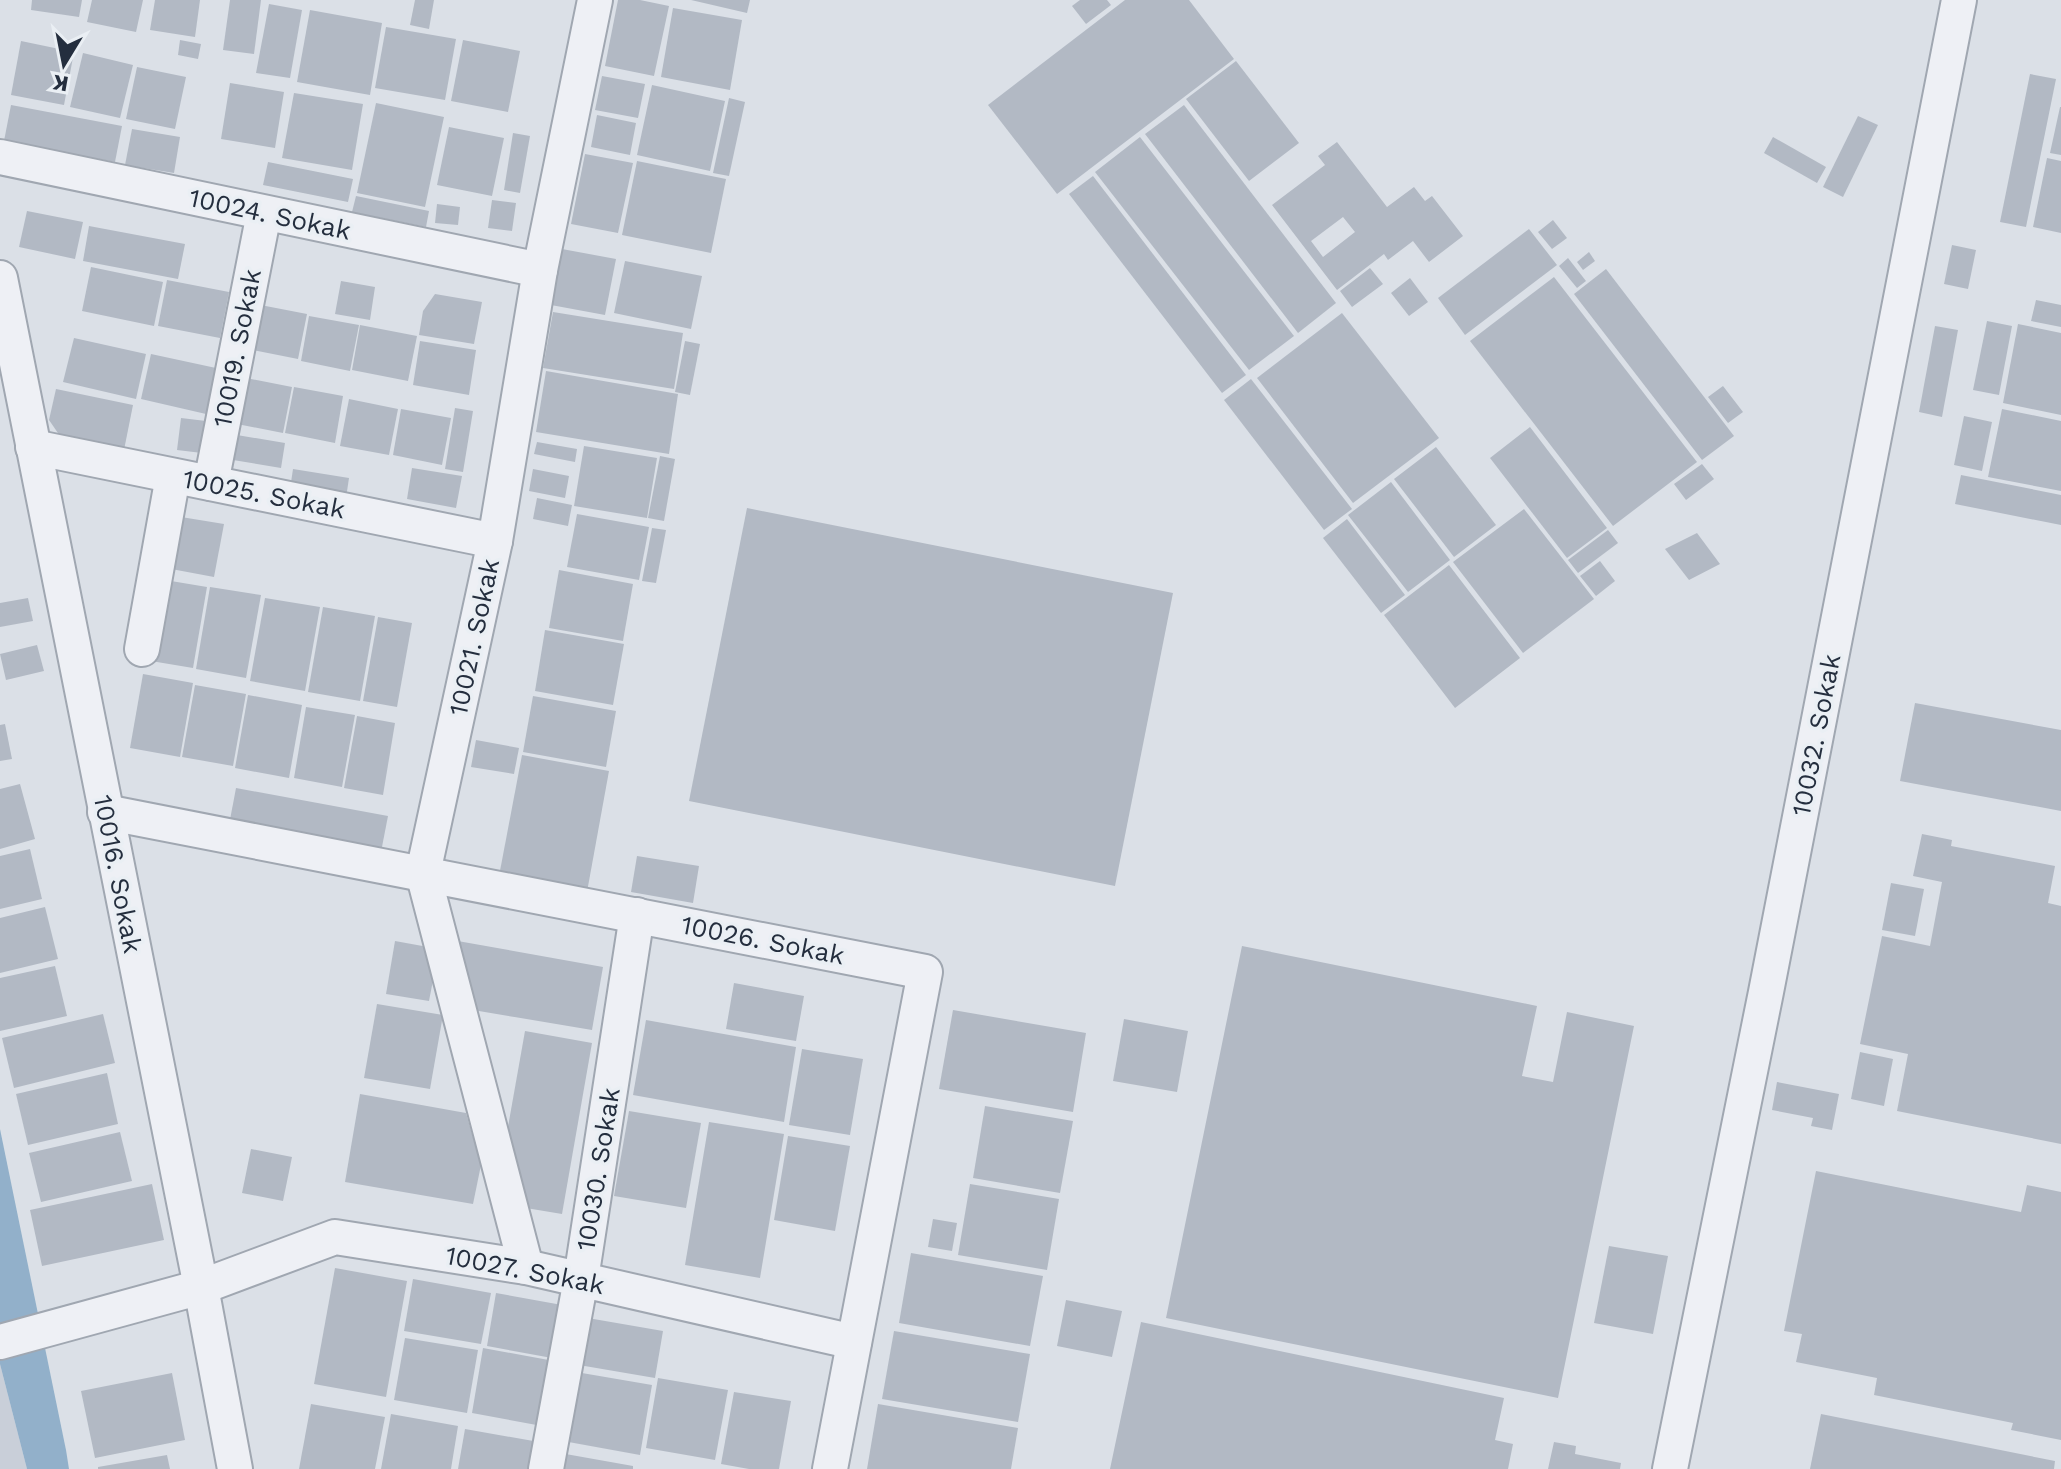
<svg xmlns="http://www.w3.org/2000/svg" width="2061" height="1469" font-family="'Work Sans',sans-serif">
  <style>
    .built { fill: #c9cfd9 }
    .water { fill: #92b0ca }
    .building { fill: #b2b9c4; fill-rule: evenodd }
    .lines { fill: none; stroke-linecap: round; stroke-linejoin: round }
    .minor-casing { stroke: #a0a7b1; stroke-width: 38 }
    .minor { stroke: #eef0f5; stroke-width: 34 }
    .labels { text-anchor: middle; stroke-width: 7; stroke-linejoin: round; paint-order: stroke }
    .street-label { font-size: 26px; fill: #242e3e; stroke: #eaeff4 }
  </style>
  <rect width="100%" height="100%" fill="#dbe0e7"/>
  <path class="built" d="M0 1364 27 1469H0Z"/>
  <path class="water" d="M0 1129 66 1450 69 1469H27L0 1364Z"/>
  <g class="building">
    <path d="M32 0H82L79 17 31 10Z"/>
    <path d="M92 0H143L136 32 87 22Z"/>
    <path d="M155 0H200L195 37 150 30Z"/>
    <path d="M230 0H261L254 54 223 50Z"/>
    <path d="M415 0H434L429 29 410 25Z"/>
    <path d="M618 0H640L669 6 654 76 605 66Z"/>
    <path d="M691 0H750L747 13Z"/>
    <path d="M1080 0H1107L1111 5 1086 24 1072 6Z"/>
    <path d="M1125 0H1189L1234 59 1057 194 988 105Z"/>
    <path d="M269 4 302 10 290 78 256 73Z"/>
    <path d="M673 8 742 20 730 90 661 77Z"/>
    <path d="M310 10 382 23 370 95 297 82Z"/>
    <path d="M386 27 456 39 445 100 375 88Z"/>
    <path d="M180 40 201 44 198 59 178 55Z"/>
    <path d="M463 40 520 51 508 112 451 101Z"/>
    <path d="M21 41 74 52 64 105 11 95Z"/>
    <path d="M83 53 133 65 120 118 70 107Z"/>
    <path d="M1236 61 1299 143 1249 181 1186 99Z"/>
    <path d="M137 67 186 77 175 129 126 119Z"/>
    <path d="M2030 74 2056 79 2026 227 2000 222Z"/>
    <path d="M602 76 645 84 638 118 595 110Z"/>
    <path d="M230 83 284 92 275 148 221 139Z"/>
    <path d="M652 85 725 101 710 171 637 155Z"/>
    <path d="M294 93 363 104 352 170 282 158Z"/>
    <path d="M729 98 745 102 729 176 713 173Z"/>
    <path d="M376 103 444 117 425 207 357 193Z"/>
    <path d="M11 105 122 126 115 162 4 141Z"/>
    <path d="M1184 105 1336 303 1298 333 1145 134Z"/>
    <path d="M2060 107H2061V155L2050 153Z"/>
    <path d="M597 115 636 123 630 155 591 147Z"/>
    <path d="M1858 116 1878 125 1843 197 1823 187Z"/>
    <path d="M449 127 504 138 492 196 437 185Z"/>
    <path d="M132 129 180 137 174 173 125 165Z"/>
    <path d="M513 133 530 136 520 193 504 190Z"/>
    <path d="M1140 137 1294 336 1249 370 1095 172Z"/>
    <path d="M1773 137 1826 167 1817 183 1764 153Z"/>
    <path d="M1337 142 1387 207 1414 187 1425 201 1432 196 1463 236 1429 262 1413 241 1388 260 1384 254 1337 290 1272 205 1325 165 1318 156ZM1343 217 1355 232 1323 257 1311 241Z"/>
    <path d="M585 154 633 163 618 233 571 224Z"/>
    <path d="M2047 158 2061 161V233L2033 227Z"/>
    <path d="M637 161 726 179 711 253 622 235Z"/>
    <path d="M268 162 353 179 348 202 263 185Z"/>
    <path d="M1093 176 1246 375 1222 393 1069 194Z"/>
    <path d="M356 196 429 211 426 227 352 212Z"/>
    <path d="M492 200 516 203 512 231 488 228Z"/>
    <path d="M437 204 460 207 458 225 435 223Z"/>
    <path d="M27 211 83 222 75 259 19 247Z"/>
    <path d="M1553 220 1567 238 1552 249 1538 232Z"/>
    <path d="M89 226 185 244 178 279 83 261Z"/>
    <path d="M1529 229 1557 265 1465 335 1438 298Z"/>
    <path d="M1952 245 1976 250 1968 289 1944 284Z"/>
    <path d="M562 249 616 259 605 315 551 305Z"/>
    <path d="M1589 252 1595 261 1583 270 1577 262Z"/>
    <path d="M1568 258 1586 281 1577 288 1559 266Z"/>
    <path d="M625 261 702 276 691 329 614 313Z"/>
    <path d="M91 267 163 282 154 326 82 311Z"/>
    <path d="M1370 268 1383 284 1352 307 1340 291Z"/>
    <path d="M1606 269 1734 436 1702 460 1574 294Z"/>
    <path d="M1554 277 1697 462 1613 526 1470 341Z"/>
    <path d="M1410 278 1428 302 1409 316 1391 293Z"/>
    <path d="M167 280 229 292 220 338 158 326Z"/>
    <path d="M341 281 375 287 370 320 335 314Z"/>
    <path d="M435 294 482 302 474 344 419 335 423 311Z"/>
    <path d="M2036 300 2061 305V327L2031 321Z"/>
    <path d="M250 303 307 314 298 359 242 348Z"/>
    <path d="M553 312 683 333 674 389 543 368Z"/>
    <path d="M1342 313 1439 438 1353 503 1257 378Z"/>
    <path d="M309 316 359 325 350 371 301 361Z"/>
    <path d="M1987 321 2012 326 1999 395 1973 390Z"/>
    <path d="M2018 324 2061 333V415L2003 403Z"/>
    <path d="M360 325 417 336 408 381 352 370Z"/>
    <path d="M1935 326 1958 330 1942 417 1919 412Z"/>
    <path d="M74 338 146 354 136 399 63 382Z"/>
    <path d="M420 341 476 350 469 395 413 385Z"/>
    <path d="M685 341 700 344 690 395 675 392Z"/>
    <path d="M151 354 216 368 206 414 141 399Z"/>
    <path d="M546 371 678 394 669 454 536 432Z"/>
    <path d="M236 376 292 387 283 433 227 422Z"/>
    <path d="M1251 379 1352 509 1324 530 1224 400Z"/>
    <path d="M1723 386 1743 412 1728 423 1708 397Z"/>
    <path d="M294 387 343 396 335 443 285 433Z"/>
    <path d="M56 389 133 405 124 450 60 436 49 420Z"/>
    <path d="M349 399 398 409 389 455 340 446Z"/>
    <path d="M455 408 473 411 463 472 445 469Z"/>
    <path d="M401 409 451 418 442 465 393 455Z"/>
    <path d="M2002 409 2061 421V491L1988 477Z"/>
    <path d="M1964 416 1992 422 1982 471 1954 465Z"/>
    <path d="M181 418 206 421 202 453 177 450Z"/>
    <path d="M1530 427 1607 528 1567 558 1490 458Z"/>
    <path d="M231 434 285 443 281 468 227 459Z"/>
    <path d="M537 442 577 449 575 462 534 454Z"/>
    <path d="M584 446 657 458 647 518 574 506Z"/>
    <path d="M1436 447 1496 525 1454 557 1394 479Z"/>
    <path d="M660 456 675 459 664 521 648 518Z"/>
    <path d="M1702 464 1714 479 1686 500 1674 484Z"/>
    <path d="M412 468 462 476 456 508 407 499Z"/>
    <path d="M293 469 349 478 346 498 290 489Z"/>
    <path d="M533 469 569 476 565 498 529 491Z"/>
    <path d="M1961 475 2061 495V525L1955 504Z"/>
    <path d="M1391 482 1450 560 1408 592 1348 515Z"/>
    <path d="M537 498 572 505 568 526 533 519Z"/>
    <path d="M747 508 1173 593 1115 886 689 801Z"/>
    <path d="M1524 509 1594 599 1523 653 1453 562Z"/>
    <path d="M577 514 649 527 639 580 567 567Z"/>
    <path d="M175 516 224 524 214 577 166 568Z"/>
    <path d="M1347 519 1405 595 1381 613 1323 538Z"/>
    <path d="M652 528 666 530 656 583 642 581Z"/>
    <path d="M1608 530 1618 543 1578 573 1568 560Z"/>
    <path d="M1697 533 1720 564 1689 580 1665 549Z"/>
    <path d="M1600 561 1615 581 1596 596 1580 576Z"/>
    <path d="M1449 565 1520 658 1455 708 1384 615Z"/>
    <path d="M559 570 633 584 623 641 549 628Z"/>
    <path d="M159 579 207 587 193 668 145 660Z"/>
    <path d="M210 587 261 595 246 678 196 669Z"/>
    <path d="M28 598 33 621 0 627V603Z"/>
    <path d="M265 598 320 607 305 691 250 681Z"/>
    <path d="M323 607 375 616 360 701 308 692Z"/>
    <path d="M378 617 412 623 397 707 363 701Z"/>
    <path d="M545 630 624 644 613 705 535 691Z"/>
    <path d="M37 645 44 671 6 680 0 654Z"/>
    <path d="M143 674 193 683 180 757 130 748Z"/>
    <path d="M195 685 246 694 233 766 182 757Z"/>
    <path d="M248 695 302 705 289 778 235 768Z"/>
    <path d="M533 696 616 711 606 767 523 752Z"/>
    <path d="M1915 703 2061 730V811L1900 781Z"/>
    <path d="M306 707 355 715 342 787 294 778Z"/>
    <path d="M357 716 395 723 383 795 344 788Z"/>
    <path d="M5 724 12 759 0 761V725Z"/>
    <path d="M476 740 519 748 514 774 471 767Z"/>
    <path d="M522 755 609 771 587 892 499 876Z"/>
    <path d="M20 784 35 839 0 849V789Z"/>
    <path d="M236 788 388 816 381 852 229 825Z"/>
    <path d="M1922 834 1952 840 1951 846 2055 866 2048 903 2061 906V1144L1897 1111 1908 1054 1860 1044 1882 936 1930 946 1942 882 1913 876Z"/>
    <path d="M30 849 42 899 0 909V856Z"/>
    <path d="M637 856 699 866 693 903 631 892Z"/>
    <path d="M1891 883 1924 889 1915 936 1882 930Z"/>
    <path d="M45 907 58 959 0 973V918Z"/>
    <path d="M452 940 603 967 592 1030 467 1009Z"/>
    <path d="M395 941 439 949 429 1001 386 994Z"/>
    <path d="M1242 946 1537 1006 1522 1076 1553 1082 1567 1012 1634 1026 1558 1398 1166 1318Z"/>
    <path d="M55 966 67 1016 0 1031V978Z"/>
    <path d="M734 983 804 996 796 1041 726 1029Z"/>
    <path d="M377 1004 443 1015 430 1089 364 1078Z"/>
    <path d="M953 1010 1086 1033 1073 1112 939 1089Z"/>
    <path d="M103 1014 115 1063 14 1088 2 1038Z"/>
    <path d="M1124 1019 1188 1031 1177 1092 1113 1081Z"/>
    <path d="M646 1020 796 1047 784 1122 633 1095Z"/>
    <path d="M525 1031 592 1043 562 1214 526 1208 506 1138Z"/>
    <path d="M802 1049 863 1059 850 1135 789 1125Z"/>
    <path d="M1860 1052 1893 1059 1884 1106 1851 1099Z"/>
    <path d="M107 1073 118 1124 28 1145 16 1094Z"/>
    <path d="M1777 1082 1839 1094 1832 1130 1811 1126 1813 1118 1772 1110Z"/>
    <path d="M360 1094 466 1113 481 1165 473 1204 345 1182Z"/>
    <path d="M985 1106 1073 1121 1060 1193 973 1178Z"/>
    <path d="M629 1111 701 1123 686 1208 614 1196Z"/>
    <path d="M709 1122 784 1134 760 1278 685 1265Z"/>
    <path d="M120 1132 132 1181 41 1202 29 1153Z"/>
    <path d="M788 1136 850 1146 835 1231 774 1220Z"/>
    <path d="M251 1149 292 1157 283 1201 242 1193Z"/>
    <path d="M1816 1171 2021 1212 2027 1185 2061 1192V1440L2011 1430 2013 1423 1874 1395 1877 1378 1796 1362 1802 1334 1784 1331Z"/>
    <path d="M152 1184 164 1240 42 1266 30 1210Z"/>
    <path d="M970 1184 1059 1199 1047 1270 958 1255Z"/>
    <path d="M933 1219 957 1223 952 1251 928 1247Z"/>
    <path d="M1609 1246 1668 1256 1653 1334 1594 1323Z"/>
    <path d="M911 1253 1043 1276 1030 1346 899 1323Z"/>
    <path d="M335 1268 407 1281 386 1397 314 1384Z"/>
    <path d="M413 1279 491 1293 481 1344 404 1331Z"/>
    <path d="M496 1293 562 1305 552 1358 487 1346Z"/>
    <path d="M1066 1300 1122 1311 1112 1357 1057 1346Z"/>
    <path d="M582 1317 663 1331 655 1378 573 1364Z"/>
    <path d="M1141 1322 1504 1398 1495 1440 1513 1444 1508 1469H1110Z"/>
    <path d="M894 1331 1030 1354 1018 1422 882 1399Z"/>
    <path d="M405 1338 478 1350 467 1413 394 1400Z"/>
    <path d="M483 1348 554 1361 542 1426 472 1413Z"/>
    <path d="M576 1372 652 1385 640 1455 563 1441Z"/>
    <path d="M172 1373 185 1440 95 1458 81 1391Z"/>
    <path d="M658 1378 728 1390 715 1460 646 1448Z"/>
    <path d="M734 1392 791 1401 779 1469H749L721 1464Z"/>
    <path d="M311 1404 385 1417 375 1469H299Z"/>
    <path d="M878 1404 1018 1428 1011 1469H867Z"/>
    <path d="M391 1414 458 1426 451 1469H381Z"/>
    <path d="M1821 1414 2055 1461 2054 1469H1810Z"/>
    <path d="M465 1429 539 1442 534 1469H458Z"/>
    <path d="M1554 1442 1576 1446 1575 1454 1621 1463 1620 1469H1548Z"/>
    <path d="M560 1453 633 1466V1469H557Z"/>
    <path d="M167 1455 170 1469H98V1467Z"/>
  </g>
  <g class="lines">
    <g class="minor-casing">
      <g id="minor">
        <path d="M0 157 540 270"/>
        <path d="M0 278 201 1287 235 1469"/>
        <path d="M33 447 495 541"/>
        <path d="M211 483 264 213"/>
        <path d="M142 649 173 476"/>
        <path d="M105 812 925 972 830 1469"/>
        <path d="M526 1267 423 873 495 541 540 270 595 0"/>
        <path d="M0 1342 201 1287 335 1237 526 1267 854 1342"/>
        <path d="M546 1469 581 1279 637 915"/>
        <path d="M1670 1469 1766 992 1959 0"/>
      </g>
    </g>
    <use href="#minor" class="minor"/>
  </g>
  <g class="labels">
    <g class="street-label">
      <text transform="translate(270 214) rotate(12)" y="9">10024. Sokak</text>
      <text transform="translate(237 348) rotate(-79)" y="9">10019. Sokak</text>
      <text transform="translate(264 494) rotate(11)" y="9">10025. Sokak</text>
      <text transform="translate(474 637) rotate(-78)" y="9">10021. Sokak</text>
      <text transform="translate(1816 735) rotate(-79)" y="9">10032. Sokak</text>
      <text transform="translate(118 874) rotate(79)" y="9">10016. Sokak</text>
      <text transform="translate(763 940) rotate(11)" y="9">10026. Sokak</text>
      <text transform="translate(598 1169) rotate(-81)" y="9">10030. Sokak</text>
      <text transform="translate(525 1270) rotate(11)" y="9">10027. Sokak</text>
    </g>
  </g>
  <g transform="translate(64 64) rotate(190)" stroke="#eaeff4" stroke-width="6" paint-order="stroke">
  <path d="M0-6L14 30L0 20L-14 30Z" fill="#242e3e"/>
  <text y="-12" font-size="22" font-weight="bold" text-anchor="middle" fill="#242e3e">K</text>
  </g>
</svg>
